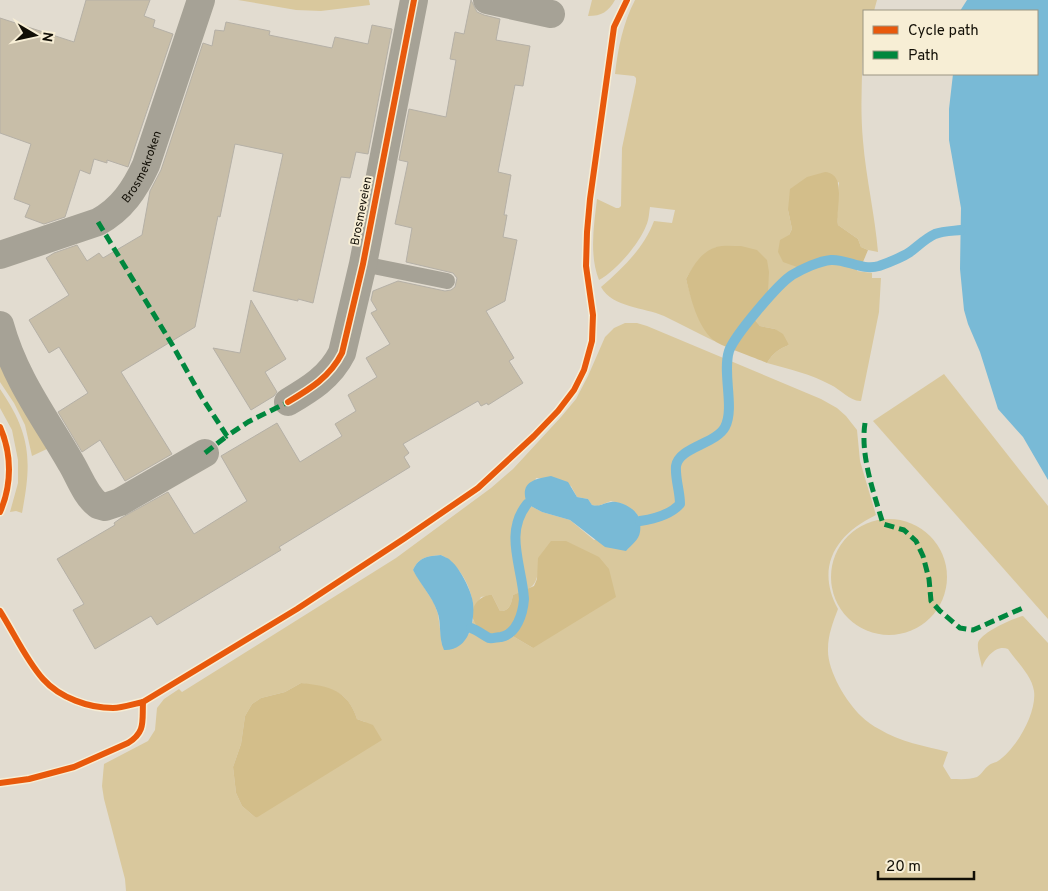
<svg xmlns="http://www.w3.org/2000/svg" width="1048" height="891" font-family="Overpass,sans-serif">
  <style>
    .green { fill: #d9c89d; fill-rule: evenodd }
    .forest { fill: #d3be8a }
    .water { fill: #79bad6 }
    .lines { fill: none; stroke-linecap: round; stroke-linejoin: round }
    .stream { stroke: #79bad6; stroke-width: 10 }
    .building { fill: #c8bea8; stroke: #b5b0a6 }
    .service { stroke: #a6a296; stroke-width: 16 }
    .minor { stroke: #a6a296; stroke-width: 28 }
    .quiet { stroke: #00873e; stroke-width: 5; stroke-dasharray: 10 5; stroke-linecap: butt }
    .cycleway-casing { stroke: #f7eed5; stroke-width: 9 }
    .cycleway { stroke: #e8590c; stroke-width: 6 }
    .labels { text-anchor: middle; stroke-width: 4; stroke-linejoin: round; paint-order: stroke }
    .street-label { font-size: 12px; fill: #120f06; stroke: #f7eed5 }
  </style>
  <rect width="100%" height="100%" fill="#e2dcd0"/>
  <g class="green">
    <path d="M238 0H369L370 5 321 11 296 10Z"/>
    <path d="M592 0H615C608 12 602 16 588 16Z"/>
    <path d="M635 0H877L874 11H864C864 55 859 98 863 141 866 178 875 215 878 252L868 250 861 247 858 239 838 225 837 217 839 182 788 210 792 229 789 235 806 266C826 255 836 254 856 264L857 271 872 273V278H881L879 312 861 401C851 402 840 389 831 385 811 374 789 369 767 363 773 353 779 349 789 345L775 329 760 326 754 319 757 308 768 292 716 247C701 257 695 263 686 279 692 302 699 323 714 341 697 333 681 324 664 316 644 307 613 308 601 287 623 268 644 248 654 221L672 223 675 210 650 207C649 213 649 220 646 226 639 244 616 271 599 280 589 255 594 225 597 199L616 208H619L621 206 622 148 636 82V78L634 76 615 74C618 48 623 23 635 0Z"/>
    <path d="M625 323H637L647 326 821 399 837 408 846 416 857 430 860 461 876 515C836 534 815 567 838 609 833 622 828 635 828 649 827 670 846 702 861 716 866 721 873 726 879 729 900 742 925 746 948 752L943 766 951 779C959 779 969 780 977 777 982 774 984 769 988 766 991 763 995 763 998 761 1016 749 1037 713 1034 691 1032 676 1017 662 1008 649 997 644 985 657 982 668 981 660 977 651 978 643 980 633 1013 618 1023 616L1048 643V891H126L125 879 104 799 102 786 104 764 148 741 155 730 157 708 164 699 179 689 182 692 396 558 491 488 513 469 561 417 576 399 588 376 605 337 614 328ZM536 478H542L571 486 577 497 588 499 592 505 598 506 611 501 623 504 636 513 640 524 594 540 570 520 542 512 527 504ZM441 555C459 564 473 588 473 609L481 597 492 595 500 611C510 611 511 604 513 595 528 589 536 589 538 571L533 648 506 632 496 636 486 635 473 620 469 634 442 644 438 614 434 603 413 570C419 557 428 556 441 555ZM301 683C329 689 347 688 357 719L365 722 256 818 242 806 236 793 233 767 241 744 245 716 252 704 261 698 285 692Z"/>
    <path d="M0 353 49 448 32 456 25 425 14 403 0 382Z"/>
    <path d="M944 374 1048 506V619L873 421Z"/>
    <path d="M0 389C31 434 32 461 22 513L16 511 10 512 18 483V460L12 430 0 408Z"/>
    <circle cx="889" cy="577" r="58"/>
  </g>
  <g class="forest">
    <path d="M825 172C848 174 835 209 838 225L858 239 861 247 868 250 863 262 856 264 837 257H828L806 266 797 267 783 262 778 252 780 240 789 235 792 229 788 210 790 189 807 177Z"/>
    <path d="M741 246 757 250 767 260 769 272 768 292 757 308 754 319 760 326 775 329 783 334 789 345C779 349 773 353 767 363 756 358 720 346 713 340 697 325 691 299 686 279 693 266 701 252 716 247 723 245 733 246 741 246Z"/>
    <path d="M551 541H566L599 557 609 569 616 597 533 648 506 632 496 636 486 635C482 631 475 625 473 619 469 607 481 594 492 595L500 611C510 611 511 604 513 595L534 586 537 579 538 558Z"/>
    <path d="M301 683C329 686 348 690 357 719L373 725 382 740 256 818 242 806 236 793 233 767 241 744 245 716 252 704 261 698 285 692Z"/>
  </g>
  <g class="water">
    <path d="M967 0H1048V480L1023 437 998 409 980 352 968 324 964 310 960 269 961 208 949 140V109L953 74H1037V11H960Z"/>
    <path d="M551 476 568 482 577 497 588 499 592 505C602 507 602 503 611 502 618 500 632 507 636 513 640 517 641 526 640 532 639 540 631 545 626 551L605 547 570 520 542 512 527 504C519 482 534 479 551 476Z"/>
    <path d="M441 555C444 557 449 558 451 561 460 568 472 592 473 603 475 622 469 651 444 650 438 637 442 623 437 611 432 596 420 584 413 570 419 557 428 556 441 555Z"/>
  </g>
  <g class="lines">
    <g class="stream">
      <path d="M640 521C654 519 670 515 680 504 680 491 675 479 676 466 679 447 716 444 725 427 735 408 722 373 729 351 734 336 778 284 792 275 802 269 819 261 831 260 847 259 862 271 879 266 890 262 901 258 910 252 918 246 926 238 935 234 943 231 952 231 961 230"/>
      <path d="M471 628C477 630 483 635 489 638 492 639 497 637 501 637 517 634 523 613 524 599 522 566 504 533 527 504"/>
    </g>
  </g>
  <g class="building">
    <path d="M86 0H150L144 16 155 20 153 27 173 34 128 167 107 160V163L94 159 90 174 80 170 65 217 44 224 25 217 30 205 14 199 31 144 0 133V18L74 42Z"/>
    <path d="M471 0 477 12 484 15 500 19 496 40 530 46 523 86 515 85 498 172 511 175 504 215H507L503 237 517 240 505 301 486 311 514 358 509 361 523 383 488 405 487 403 481 406 478 401 403 444 409 453 404 457 410 467 279 547 281 550 157 625 151 616 95 649 73 610 84 604 57 559 115 525 114 523 121 518 168 492 194 534 247 501 221 456 277 423 300 462 342 436 335 424 356 411 348 395 377 377 366 358 390 344 371 313 377 310 371 300 373 291 398 281 445 291 451 290 455 287 457 278 453 273 406 262 412 228 395 224 408 162 399 160 409 109 446 117 456 60 450 59 455 32 464 34Z"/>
    <path d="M226 22 270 31 269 35 332 48 335 37 368 44 372 25 392 29 368 154 356 152 350 178 341 177 313 303 298 299V301L253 291 283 154 235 144 220 217 218 216 195 327 121 372 172 454 125 481 100 440 82 452 58 412 88 393 59 347 49 353 29 320 69 295 46 258 54 253 77 245 87 261 99 253 103 258 142 235 150 191 161 170 203 43 212 46 215 30 224 31Z"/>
    <path d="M251 300 286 359 265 372 277 392 274 396 251 410 213 348 240 353Z"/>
  </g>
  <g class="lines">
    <path class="service" d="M363 264 447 281"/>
    <g class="minor">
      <path d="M487 0 551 14"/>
      <path id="s1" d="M0 255 98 222C122 209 135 189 146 165L201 0"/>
      <path d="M0 325C15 379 44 416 71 463 79 476 85 495 98 505L105 507 120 502 205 453"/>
      <path d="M288 402C310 389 330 377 342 353L363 264 414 0"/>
    </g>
    <g class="quiet">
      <path d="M98 222 173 346 201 396 227 436 248 422 288 402"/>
      <path d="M865 423C860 456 874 493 883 524L904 530 916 541 923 556 929 579 931 601 940 611 960 628 973 630 1025 607"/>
      <path d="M205 453 227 436"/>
    </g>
    <g class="cycleway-casing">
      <g id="cycleway">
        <path d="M288 402C310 389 330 377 342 353L363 264 414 0"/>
        <path d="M0 427C12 454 12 485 0 512"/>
        <path d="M0 611C14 633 26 660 43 679 60 698 89 708 113 708 123 708 133 704 143 702L297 609 405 538 478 488 534 436 558 411 574 390 584 370 592 341 593 315 586 266 587 232 590 199 614 27 627 0"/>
        <path d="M0 783 29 779 74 767 128 743C146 732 142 721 143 702"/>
      </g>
    </g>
    <use href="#cycleway" class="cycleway"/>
  </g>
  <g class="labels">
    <g class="street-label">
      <text dy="4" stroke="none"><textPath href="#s1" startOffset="176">Brosmekroken</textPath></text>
      <text transform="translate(361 211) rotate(-79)" y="4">Brosmeveien</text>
    </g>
  </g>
  <rect x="863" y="10" width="175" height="65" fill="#f7eed5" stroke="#9b9582"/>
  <rect x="873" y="26" width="25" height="8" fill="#e8590c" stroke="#9b9582"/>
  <text x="908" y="35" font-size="15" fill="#120f06">Cycle path</text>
  <rect x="873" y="51" width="25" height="8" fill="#00873e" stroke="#9b9582"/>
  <text x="908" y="60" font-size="15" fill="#120f06">Path</text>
  <g transform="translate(35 35) rotate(99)" stroke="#f7eed5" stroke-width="4" paint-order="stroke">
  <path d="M0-4L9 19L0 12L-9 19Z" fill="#120f06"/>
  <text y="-8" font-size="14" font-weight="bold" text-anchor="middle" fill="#120f06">N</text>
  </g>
  <path d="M878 871v8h96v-8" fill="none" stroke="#120f06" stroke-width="2.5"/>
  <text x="886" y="871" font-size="15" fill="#120f06" stroke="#f7eed5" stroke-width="4" paint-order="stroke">20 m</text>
</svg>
